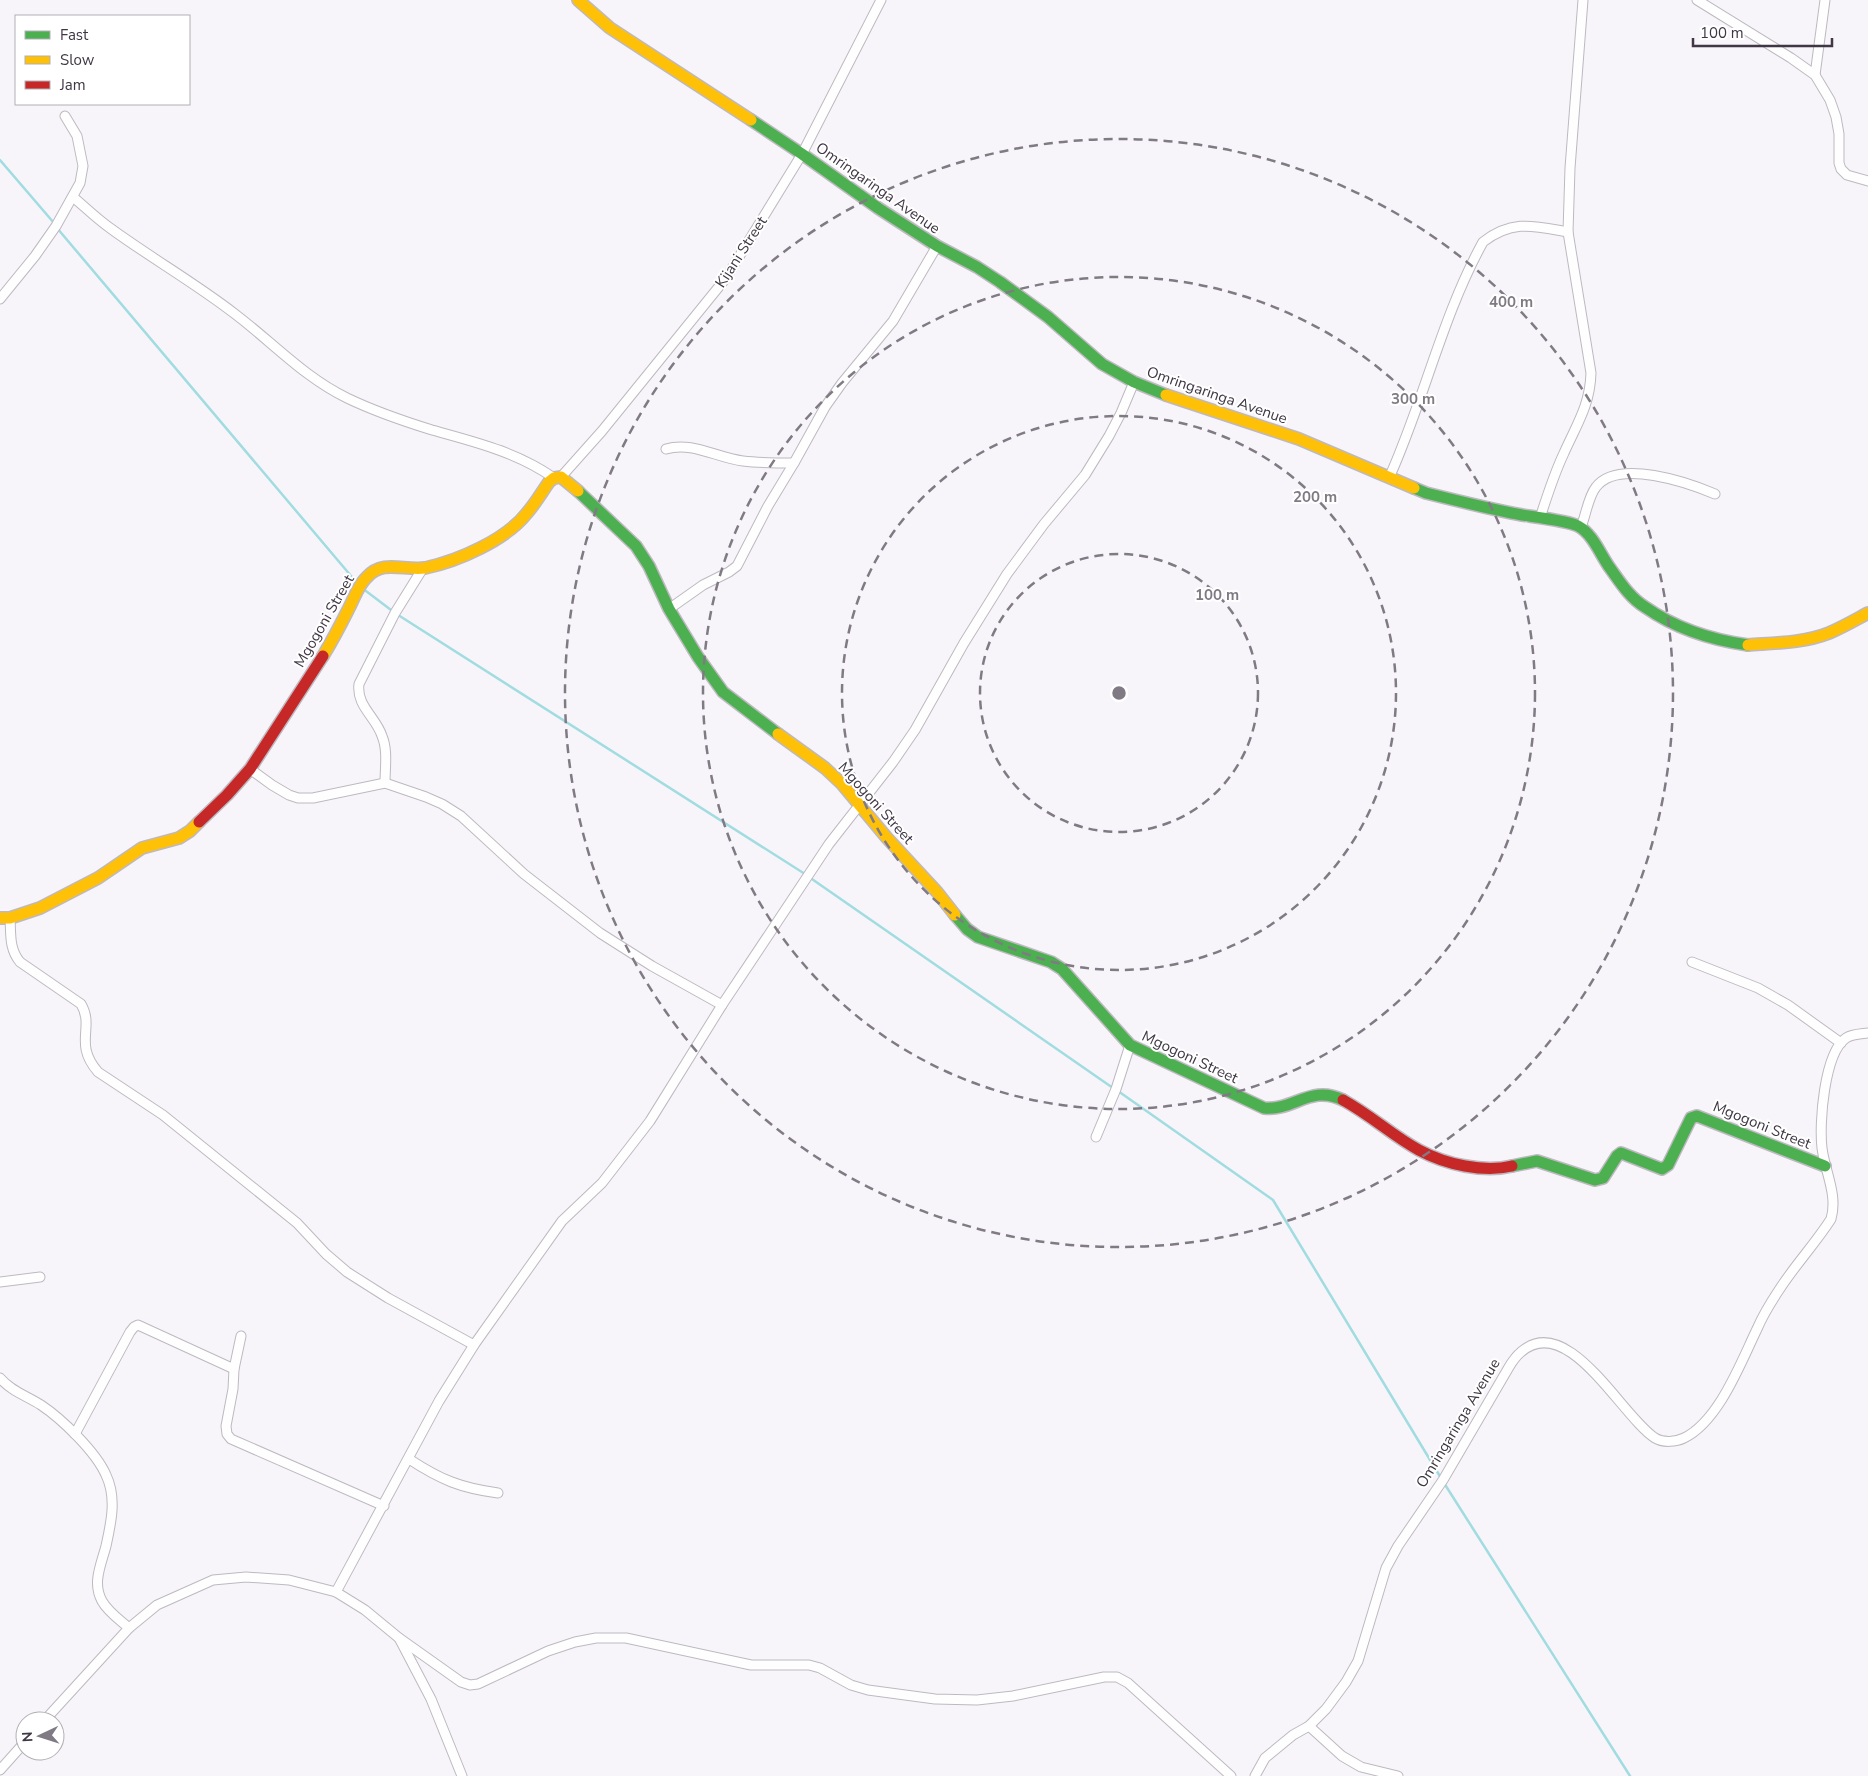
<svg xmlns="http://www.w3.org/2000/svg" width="1868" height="1776" font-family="'Nunito Sans',sans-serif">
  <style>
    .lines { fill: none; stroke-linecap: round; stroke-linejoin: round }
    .stream { stroke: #a0dce0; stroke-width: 2.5 }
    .street-casing { stroke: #beb9c1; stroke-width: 11 }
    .fast-casing { stroke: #beb9c1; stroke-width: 14 }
    .slow-casing { stroke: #beb9c1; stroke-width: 14 }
    .jam-casing { stroke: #beb9c1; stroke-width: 14 }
    .street { stroke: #fefefe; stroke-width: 9 }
    .fast { stroke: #4caf50; stroke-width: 11 }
    .slow { stroke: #ffc107; stroke-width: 11 }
    .jam { stroke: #c62828; stroke-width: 11 }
    .ring { fill: none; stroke: #807a84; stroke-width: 2.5; stroke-dasharray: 9 6 }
    .labels { text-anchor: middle; stroke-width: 4; stroke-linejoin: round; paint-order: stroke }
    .street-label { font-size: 15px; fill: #3f3744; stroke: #fff }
    .centre { fill: #807a84; stroke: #fff; stroke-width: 2.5 }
    .ring-label { font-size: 15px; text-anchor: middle; font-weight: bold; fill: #807a84; stroke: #fff; stroke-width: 4; stroke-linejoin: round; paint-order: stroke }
  </style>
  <rect width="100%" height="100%" fill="#f8f5fa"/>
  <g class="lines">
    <g class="stream">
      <path d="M0 160 54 223"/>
      <path d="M57 228 357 583"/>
      <path d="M362 588 395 613 805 874"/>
      <path d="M809 877 1113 1088"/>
      <path d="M1118 1091 1273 1200 1441 1478"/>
      <path d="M1444 1483 1630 1776"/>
    </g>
    <g class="street-casing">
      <g id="street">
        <path d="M1697 0 1791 58 1815 75 1830 100 1836 117 1839 134V163L1841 169 1847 175 1868 181"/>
        <path d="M1815 75 1825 0"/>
        <path d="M73 197C85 207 97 219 110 228 151 258 195 283 235 314 272 342 305 378 347 398 374 411 403 421 432 430 475 442 517 452 554 478"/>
        <path d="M0 299 35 256 56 226 80 183 83 166 77 136 65 116"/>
        <path d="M666 449C692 441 717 458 743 461 760 463 777 463 794 463"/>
        <path d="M561 477 602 431 726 278 802 154 881 0"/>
        <path d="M1389 478C1424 401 1442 316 1483 242 1513 219 1534 226 1568 232"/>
        <path d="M1540 518C1547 496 1554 474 1564 453 1577 424 1590 405 1591 373L1568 232 1570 168 1583 0"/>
        <path d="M1581 527C1586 515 1588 497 1596 487 1618 458 1689 483 1715 494"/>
        <path d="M669 609 703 585 729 572 737 566 768 506 794 463 825 407 842 383 893 321 937 246"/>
        <path d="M250 769 272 785 289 795 298 798H313L385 783 426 797 442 804 461 816 524 874 600 933 652 966 722 1005"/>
        <path d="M385 783C385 768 388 750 382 736 376 717 356 706 359 684L395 613 423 568"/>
        <path d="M10 918C11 934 9 949 20 962L81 1004C95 1028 73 1043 98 1072L163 1115 297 1223 326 1254 347 1272 388 1298 474 1345"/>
        <path d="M1692 962 1758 988 1788 1005 1841 1043"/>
        <path d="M1096 1137 1116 1089 1130 1045"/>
        <path d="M0 1282 40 1277"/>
        <path d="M241 1336 234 1369 233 1389 226 1426 227 1434 231 1439 384 1506"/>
        <path d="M0 1378C11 1391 27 1396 41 1405 62 1419 96 1452 106 1475 117 1498 111 1523 106 1546 101 1565 92 1583 102 1601 108 1612 120 1620 129 1628"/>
        <path d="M75 1434 130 1332 134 1327 138 1325 234 1369"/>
        <path d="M409 1459C441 1480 461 1488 498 1493"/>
        <path d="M336 1592 439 1401 474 1345 562 1221 602 1183 650 1121 722 1005 829 844 893 762 915 730 964 643 1007 574 1044 524 1085 475 1109 436 1121 413 1134 382"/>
        <path d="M399 1638 461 1682 470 1685 478 1684 548 1651 575 1642 596 1638H626L751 1665H809L820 1668 851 1685 868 1690 935 1699 977 1700 1013 1696 1104 1677H1117L1128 1683 1231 1776"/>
        <path d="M44 1721 129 1628 157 1605 213 1580 246 1577 289 1580 336 1592 365 1610 399 1638 431 1699 462 1776"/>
        <path d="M1309 1726 1342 1756 1361 1767 1398 1776"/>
        <path d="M0 1770 25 1742"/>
        <path d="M1255 1776 1265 1758 1293 1735 1309 1726 1326 1709 1346 1682 1358 1661 1386 1568 1398 1546 1443 1480 1509 1367C1512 1362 1516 1356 1521 1352 1568 1311 1622 1417 1655 1438 1663 1443 1676 1442 1684 1438 1719 1421 1741 1362 1757 1329 1763 1315 1771 1302 1779 1290 1795 1265 1815 1244 1831 1219 1838 1195 1825 1172 1822 1148 1819 1124 1824 1053 1846 1038 1852 1034 1861 1034 1868 1033"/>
      </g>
    </g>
    <g class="fast-casing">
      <g id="fast">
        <path d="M751 120 802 154 878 208 937 246 977 267 1000 282 1048 317 1102 364 1134 382 1166 395"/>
        <path d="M1414 488 1426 493C1458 501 1490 509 1522 515 1535 517 1569 521 1578 526 1593 534 1600 554 1610 568 1620 582 1630 598 1645 607 1675 628 1712 640 1748 645"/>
        <path d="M578 491 636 546 649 566 669 609 698 657 723 692 778 734"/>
        <path d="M955 915 967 929 978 937 1051 962 1062 969 1130 1045 1264 1108C1294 1111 1311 1084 1343 1100"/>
        <path d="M1512 1166 1537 1161 1595 1180 1603 1178 1617 1156 1621 1153 1662 1169 1668 1165 1691 1118 1697 1116 1825 1166"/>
      </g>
    </g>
    <g class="slow-casing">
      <g id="slow">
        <path d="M578 0 610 28 751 120"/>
        <path d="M1166 395 1299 439 1414 488"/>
        <path d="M1748 645C1775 643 1804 643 1829 633 1843 627 1855 620 1868 613"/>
        <path d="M323 656C332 641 340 626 348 610 354 599 358 585 367 577 383 559 404 571 425 568 458 561 506 540 527 513 535 504 542 492 549 482L554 478 561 477 578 491"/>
        <path d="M778 734 825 768 842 784 887 838 937 892 955 915"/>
        <path d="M0 918H10L40 908 98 878 142 848 179 838 190 831 199 822"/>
      </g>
    </g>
    <g class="jam-casing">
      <g id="jam">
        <path d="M199 822 227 795 250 769 323 656"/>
        <path d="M1343 1100C1388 1125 1410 1156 1465 1166 1481 1169 1496 1170 1512 1166"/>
      </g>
    </g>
    <use href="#street" class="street"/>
    <use href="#fast" class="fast"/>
    <use href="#slow" class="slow"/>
    <use href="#jam" class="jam"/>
  </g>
  <g class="ring">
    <circle cx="1119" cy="693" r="139"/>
    <circle cx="1119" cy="693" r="277"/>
    <circle cx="1119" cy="693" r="416"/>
    <circle cx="1119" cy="693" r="554"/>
  </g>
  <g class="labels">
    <g class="street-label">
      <text transform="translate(878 188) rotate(35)" y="5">Omringaringa Avenue</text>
      <text transform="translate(741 252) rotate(-57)" y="5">Kijani Street</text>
      <text transform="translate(1217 395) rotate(19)" y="5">Omringaringa Avenue</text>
      <text transform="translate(324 621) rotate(-60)" y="5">Mgogoni Street</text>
      <text transform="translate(876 803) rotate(48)" y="5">Mgogoni Street</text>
      <text transform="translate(1190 1057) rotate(25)" y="5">Mgogoni Street</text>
      <text transform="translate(1762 1125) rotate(22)" y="5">Mgogoni Street</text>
      <text transform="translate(1458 1423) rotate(-59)" y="5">Omringaringa Avenue</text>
    </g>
  </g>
  <circle cx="1119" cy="693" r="8" class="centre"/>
  <g class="ring-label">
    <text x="1511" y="307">400 m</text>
    <text x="1413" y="404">300 m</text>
    <text x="1315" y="502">200 m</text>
    <text x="1217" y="600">100 m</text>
  </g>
  <rect x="15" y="15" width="175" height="90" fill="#ffffff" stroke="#b2afb4"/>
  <rect x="25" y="31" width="25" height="8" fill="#4caf50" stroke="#b2afb4"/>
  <text x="60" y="40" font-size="15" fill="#3f3744">Fast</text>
  <rect x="25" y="56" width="25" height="8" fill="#ffc107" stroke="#b2afb4"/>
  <text x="60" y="65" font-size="15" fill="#3f3744">Slow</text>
  <rect x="25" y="81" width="25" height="8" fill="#c62828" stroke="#b2afb4"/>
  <text x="60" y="90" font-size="15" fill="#3f3744">Jam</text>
  <g transform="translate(40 1736) rotate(266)"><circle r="24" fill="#ffffff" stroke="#b2afb4"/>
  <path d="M0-4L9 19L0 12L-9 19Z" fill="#807a84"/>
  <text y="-8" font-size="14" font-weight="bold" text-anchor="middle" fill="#3f3744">N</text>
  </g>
  <path d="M1693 38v8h139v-8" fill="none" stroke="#3f3744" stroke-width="2.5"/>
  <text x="1700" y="38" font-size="15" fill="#3f3744" stroke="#ffffff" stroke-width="4" paint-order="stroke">100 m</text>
</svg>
